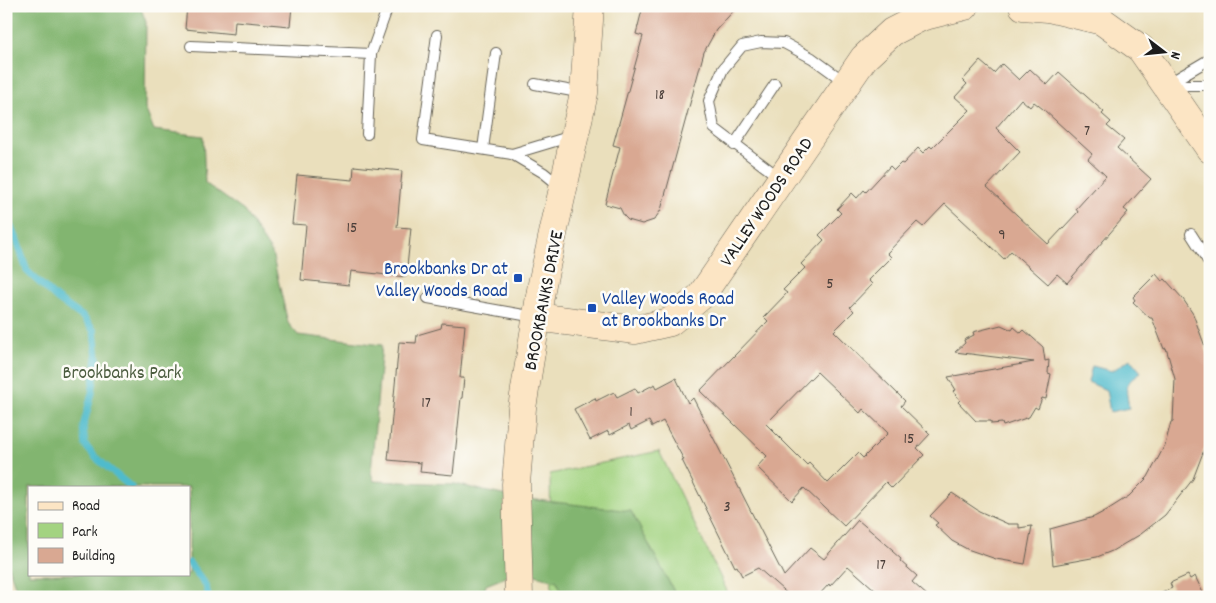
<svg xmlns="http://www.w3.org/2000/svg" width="1216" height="603" font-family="Dekko,sans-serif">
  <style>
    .green { fill: #a3d381; stroke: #60784e }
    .forest { fill: #82b56f; stroke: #4f6846; fill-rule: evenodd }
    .water { fill: #50bbcc; stroke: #366c74 }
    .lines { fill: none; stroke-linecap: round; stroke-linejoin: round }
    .stream { stroke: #50bbcc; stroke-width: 7 }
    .building { fill: #d9a892; fill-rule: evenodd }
    .lane-casing { stroke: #646054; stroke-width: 12 }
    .secondary-casing { stroke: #646054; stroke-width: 29 }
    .lane { stroke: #fff; stroke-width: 10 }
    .secondary { stroke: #fce5c4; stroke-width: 28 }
    .transit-dot { fill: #1a4fb4; stroke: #fdfcf7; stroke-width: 2 }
    .labels { text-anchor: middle; stroke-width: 5; stroke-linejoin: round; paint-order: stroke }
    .number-label { font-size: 16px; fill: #4b3f3a }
    .street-label { font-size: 19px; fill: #1c1c1c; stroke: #fdfcf7 }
    .transit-label { font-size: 19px; fill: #164399; stroke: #fdfcf7; text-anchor: end }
    .park-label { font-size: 19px; fill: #4b5c3f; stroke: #fdfcf7 }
  </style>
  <rect width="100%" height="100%" fill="#fdfcf7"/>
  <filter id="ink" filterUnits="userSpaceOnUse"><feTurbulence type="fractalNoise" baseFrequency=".02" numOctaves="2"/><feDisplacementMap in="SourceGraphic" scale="10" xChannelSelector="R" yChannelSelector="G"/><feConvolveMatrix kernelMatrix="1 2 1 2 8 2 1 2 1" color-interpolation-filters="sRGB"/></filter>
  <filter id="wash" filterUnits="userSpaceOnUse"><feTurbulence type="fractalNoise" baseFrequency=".0096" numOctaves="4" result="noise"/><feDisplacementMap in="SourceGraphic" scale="20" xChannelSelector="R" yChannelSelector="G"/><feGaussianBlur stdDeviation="1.12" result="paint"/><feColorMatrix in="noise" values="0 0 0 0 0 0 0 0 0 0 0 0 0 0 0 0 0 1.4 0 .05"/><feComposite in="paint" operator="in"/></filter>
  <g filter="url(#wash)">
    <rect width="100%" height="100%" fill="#eadfbc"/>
    <path class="green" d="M659 451 730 597H552L550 474Z"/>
    <path class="forest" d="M6 6H140L146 22 145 108 154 130 203 136 205 183 244 211 272 253 288 323 298 335 382 345 371 473 374 481 455 484 511 497 631 511 677 597H564L557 581 521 571 486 585 483 597H19L6 560ZM29 487H189V574H29Z"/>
    <path class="water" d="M1130 359 1141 372C1123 384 1126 388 1129 408L1110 412 1106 390 1088 382 1092 366 1112 371Z"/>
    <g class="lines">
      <g class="stream">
        <path d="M6 218 16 237 27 271 57 299 83 317 94 331 97 358 92 393 83 427 85 445 95 457 131 487"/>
        <path d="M189 563 206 585 208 597"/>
      </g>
    </g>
    <g id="blocks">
      <g class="building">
        <path d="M187 6H292L290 26 235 21 234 34 185 29Z"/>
        <path d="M643 6H738L716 30 704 52 661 210 654 220 642 224 628 220 624 216 620 208 605 204 620 147 613 145 643 36 636 34Z"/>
        <path d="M980 61 994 73 1002 64 1019 80 1030 69 1047 85 1059 72 1104 112 1102 114 1111 122 1107 126 1124 140 1117 148 1151 179 1124 209 1128 212 1067 283 1057 274 1048 284 1011 251 1004 259 945 204 923 227 917 222 887 253 891 257 868 280 872 284 850 307 854 311 834 331 905 401 901 406 930 434 917 448 924 455 892 488 886 482 844 526 804 488 792 501 757 467 767 456 700 391 768 321 764 317 787 293 783 290 805 268 801 264 824 240 819 235 841 213 837 209 852 193 857 198 864 190 866 192 890 166 894 170 901 163 903 164 918 148 923 153 930 146 932 148 970 110 955 97 967 84 963 80ZM1021 99 1030 107 1034 102 1043 109 1092 154 1088 159 1106 176 1076 209 1078 212 1048 244 987 187 1020 152 996 128ZM817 372 860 413 863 409 888 433 863 458 858 453 828 483 809 463 807 465 766 424Z"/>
        <path d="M354 166 402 171 397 227 411 228 406 277 351 271 349 285 301 280 306 225 292 224 297 175 353 180Z"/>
        <path d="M1156 274 1162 281 1165 279 1183 299 1193 314 1210 360V434L1193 479 1165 515 1141 534 1112 551 1097 557 1053 565 1050 529 1094 517 1107 510 1129 496 1148 477 1165 445 1171 422 1173 421 1175 379 1166 348 1164 349 1152 318H1150L1133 302 1135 300 1133 297Z"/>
        <path d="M442 323 465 325 460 378H464L462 398H461L453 475 420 472 421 463 388 460 399 342 416 343 417 335 441 328Z"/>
        <path d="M1001 325 1012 330 1014 327 1021 333 1024 330 1043 347 1045 361 1049 360 1048 373 1051 374 1046 399 1042 398 1038 409 1035 407 1029 417 1003 426 1002 423 991 424V421H976L958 402 960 400 953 391 956 390 948 377 1034 362 955 352 965 343 964 340 974 335 973 332Z"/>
        <path d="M676 378 688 403 693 398 784 576 810 548 824 559 858 520 893 550 892 551 901 559 900 561 917 576 912 582 929 597H883L848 566 830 586 829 584 817 597H791L758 568 742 576 737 566 735 567 682 460H684L663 421 652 427 649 421 631 430 629 425 610 435 608 431 590 440 574 409 595 398 596 401 614 392 617 397 635 388 638 393 655 384 657 388Z"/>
        <path d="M952 493 979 511 1008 524H1019V528L1032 526 1025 564 996 559 967 549 952 541 935 525 938 523 930 516Z"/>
        <path d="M1188 575 1190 579 1195 576 1205 597H1154L1172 588 1170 583Z"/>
      </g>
    </g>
  </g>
  <g filter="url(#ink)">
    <use href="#blocks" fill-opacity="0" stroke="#646054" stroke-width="1"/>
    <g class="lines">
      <g class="lane-casing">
        <g id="lane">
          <path d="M437 35 423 140 512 154 544 173 561 187"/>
          <path d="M191 46 371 54"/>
          <path d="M1210 59 1166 85H1210"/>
          <path d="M535 84 583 93"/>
          <path d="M367 134 371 54 388 6"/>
          <path d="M734 145 775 84"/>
          <path d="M483 149 496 53"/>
          <path d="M512 154 572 136"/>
          <path d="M780 178 714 128 709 101 723 69 742 46 761 42 784 43 812 58 845 82"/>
          <path d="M1191 234 1210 264"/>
          <path d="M428 298 535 317"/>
        </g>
      </g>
      <g class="secondary-casing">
        <g id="secondary">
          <path d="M1023 6 1048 8 1102 21 1141 49 1210 149"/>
          <path d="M536 317 635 330 670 322 701 296 864 58 892 32 921 17 965 6"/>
          <path d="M519 597 516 484 522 408 542 284 584 93 590 6"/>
        </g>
      </g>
      <use href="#lane" class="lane"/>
      <use href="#secondary" class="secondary"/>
    </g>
  </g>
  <g class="transit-dot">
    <rect x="513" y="273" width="10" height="10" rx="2.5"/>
    <rect x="587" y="303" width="10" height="10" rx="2.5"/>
  </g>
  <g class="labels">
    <g class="number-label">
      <text x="660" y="99">18</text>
      <text x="1087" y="135">7</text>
      <text x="352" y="232">15</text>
      <text x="1002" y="239">9</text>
      <text x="830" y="288">5</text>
      <text x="426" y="407">17</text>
      <text x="631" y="416">1</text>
      <text x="909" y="443">15</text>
      <text x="727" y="511">3</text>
      <text x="881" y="569">17</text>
    </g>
    <g class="street-label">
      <text transform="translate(765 201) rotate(-56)" y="7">VALLEY WOODS ROAD</text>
      <text transform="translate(542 300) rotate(-79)" y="7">BROOKBANKS DRIVE</text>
    </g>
    <g class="transit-label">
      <text x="508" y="274">Brookbanks Dr at<tspan x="508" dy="22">Valley Woods Road</tspan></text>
      <text x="602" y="304" text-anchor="start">Valley Woods Road<tspan x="602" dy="22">at Brookbanks Dr</tspan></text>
    </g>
    <g class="park-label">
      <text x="122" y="378">Brookbanks Park</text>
    </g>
  </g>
  <rect width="1216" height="603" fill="none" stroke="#fdfcf7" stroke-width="25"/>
  <rect x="28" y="486" width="162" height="90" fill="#fdfcf7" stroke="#a3a29f"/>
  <rect x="38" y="502" width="25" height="8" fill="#fce5c4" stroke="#a3a29f"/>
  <text x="72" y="510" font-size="15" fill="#1c1c1c">Road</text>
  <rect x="38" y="523" width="25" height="15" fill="#a3d381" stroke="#a3a29f"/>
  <text x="72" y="536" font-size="15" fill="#1c1c1c">Park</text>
  <rect x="38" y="548" width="25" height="15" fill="#d9a892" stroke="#a3a29f"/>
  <text x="72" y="560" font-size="15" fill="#1c1c1c">Building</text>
  <g transform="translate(1164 52) rotate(106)" stroke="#fdfcf7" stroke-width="4" paint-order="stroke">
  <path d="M0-4L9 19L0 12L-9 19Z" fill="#1c1c1c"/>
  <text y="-8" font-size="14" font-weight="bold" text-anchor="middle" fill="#1c1c1c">N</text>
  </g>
</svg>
